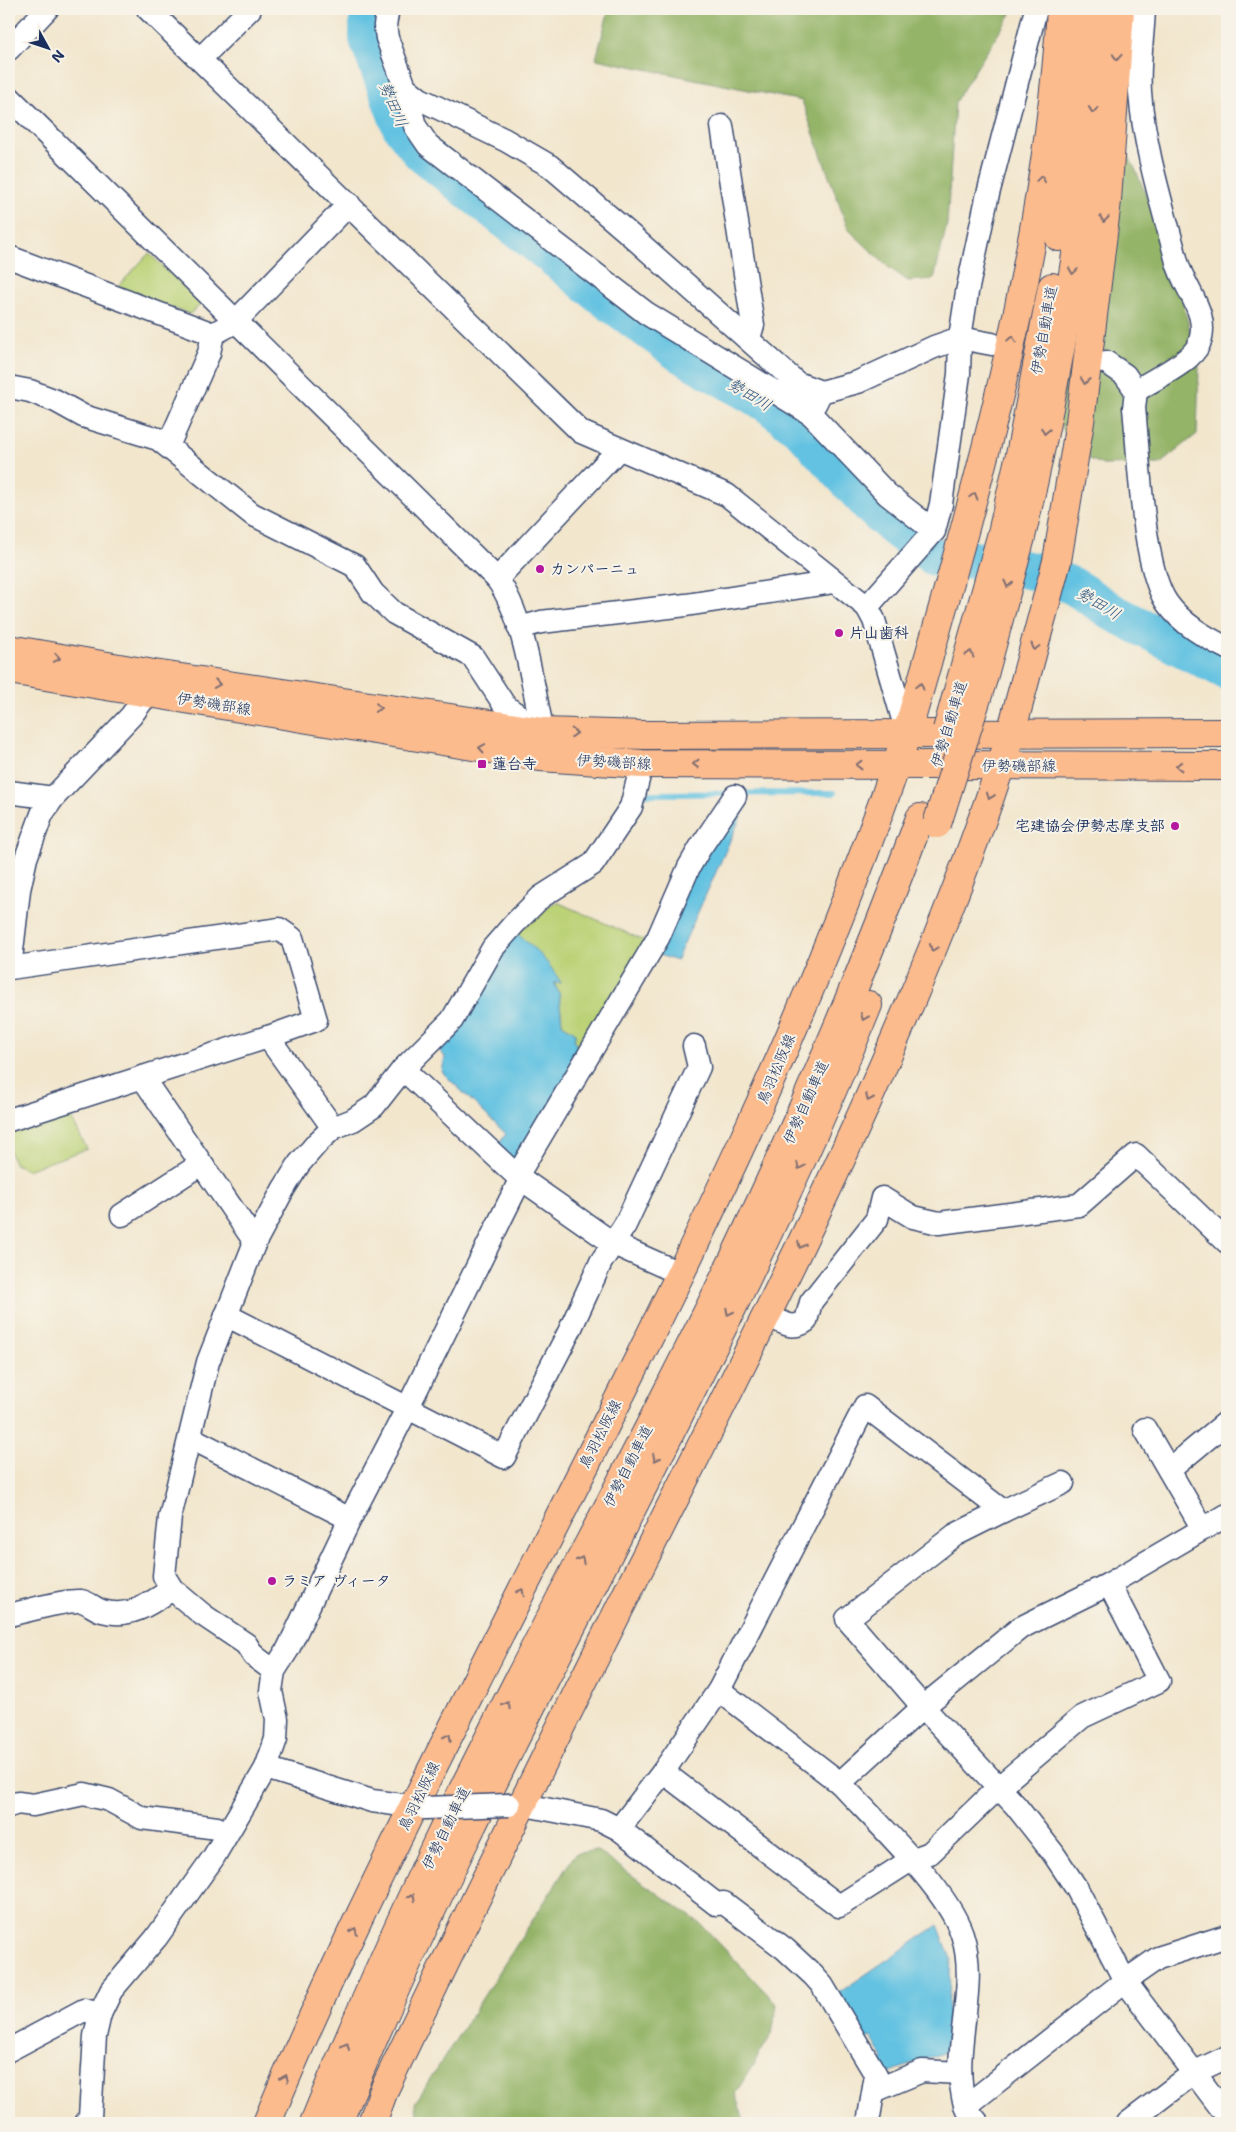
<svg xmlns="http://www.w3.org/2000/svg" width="1236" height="2132" font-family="'Shantell Sans','Klee One',sans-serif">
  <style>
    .green { fill: #bbd277; stroke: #6b806a }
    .forest { fill: #94b468; stroke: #587263 }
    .water { fill: #63c2e1; stroke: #3f78a0 }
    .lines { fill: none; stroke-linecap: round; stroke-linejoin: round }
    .stream { stroke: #63c2e1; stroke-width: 6 }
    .river { stroke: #63c2e1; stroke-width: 38 }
    .minor-casing { stroke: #3b4a6f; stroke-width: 25 }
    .primary-casing { stroke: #3b4a6f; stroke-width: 30 }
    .motorway-casing { stroke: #3b4a6f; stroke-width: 30 }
    .minor { stroke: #fff; stroke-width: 22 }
    .primary { stroke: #fbbb8d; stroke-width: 28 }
    .motorway { stroke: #fbbb8d; stroke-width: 28 }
    .minor-bridge-casing { stroke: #3b4a6f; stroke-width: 25; stroke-linecap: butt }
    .motorway-bridge-casing { stroke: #3b4a6f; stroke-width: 30; stroke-linecap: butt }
    .minor-bridge { stroke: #fff; stroke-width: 22 }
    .motorway-bridge { stroke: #fbbb8d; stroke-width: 28 }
    .oneway { stroke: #806e73 }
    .poi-dot { fill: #b5179e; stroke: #f7f3e8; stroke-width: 2 }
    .labels { text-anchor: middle; stroke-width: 4; stroke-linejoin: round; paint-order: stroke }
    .street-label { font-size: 15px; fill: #1b2f5e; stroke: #f7f3e8 }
    .poi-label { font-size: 15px; font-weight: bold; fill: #1b2f5e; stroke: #f7f3e8; text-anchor: start }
    .water-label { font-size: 16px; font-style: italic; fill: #2d547f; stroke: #f7f3e8 }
  </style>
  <rect width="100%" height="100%" fill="#f7f3e8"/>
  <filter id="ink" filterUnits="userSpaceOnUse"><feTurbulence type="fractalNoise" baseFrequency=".02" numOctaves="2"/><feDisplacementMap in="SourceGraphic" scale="10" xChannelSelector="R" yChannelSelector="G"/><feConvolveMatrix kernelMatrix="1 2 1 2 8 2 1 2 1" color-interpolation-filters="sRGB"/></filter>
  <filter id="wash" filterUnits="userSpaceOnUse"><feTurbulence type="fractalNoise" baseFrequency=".0096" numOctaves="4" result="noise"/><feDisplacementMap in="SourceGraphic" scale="20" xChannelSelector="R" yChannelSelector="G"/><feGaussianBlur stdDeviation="1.12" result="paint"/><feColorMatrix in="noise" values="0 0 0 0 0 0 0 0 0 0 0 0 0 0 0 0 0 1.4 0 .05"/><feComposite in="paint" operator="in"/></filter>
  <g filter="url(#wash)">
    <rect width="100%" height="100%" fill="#f2e6cd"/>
    <g class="green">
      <path d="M149 253 201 304 190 314 115 290Z"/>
      <path d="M557 902 645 941 586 1051 576 1045 574 1038 576 1033 562 1024 559 993 554 983H561L517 934 547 906Z"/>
      <path d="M67 1109 87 1149 27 1170 14 1163 9 1150V1128Z"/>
    </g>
    <g class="forest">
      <path d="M609 9H1014L955 102 947 224 934 279 908 281 888 267 848 229 802 101 596 59Z"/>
      <path d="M1101 97 1137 173 1173 261 1199 368 1197 434 1160 464 1103 465 1075 452 1058 420Z"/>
      <path d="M596 1850 700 1923 777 2004 772 2034 735 2094 745 2123H419L415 2103 575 1854Z"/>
    </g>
    <g class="water">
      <path d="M740 799 747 803 676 961 657 954 694 867Z"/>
      <path d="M517 934C536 949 549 962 561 983H554L559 993 562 1024 576 1033 574 1038 576 1045 586 1051 517 1163 497 1145 506 1134 442 1072 445 1057 438 1049 502 952Z"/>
      <path d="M938 1925 951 1959 946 2052 885 2074 879 2064 884 2059 871 2037 863 2040 837 1994Z"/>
    </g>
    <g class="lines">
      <path class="stream" d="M645 794 834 793"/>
      <path class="river" d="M368 9V39L401 127 421 153 612 304 679 353 768 404 802 431 874 510 897 530 934 557 974 560 1033 571 1073 586 1114 613 1227 671"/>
    </g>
  </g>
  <g filter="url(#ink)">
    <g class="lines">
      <g class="minor-casing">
        <g id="minor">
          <path d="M148 9 581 432 727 495 867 607 874 620 907 733"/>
          <path d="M388 9 385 25 387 38 405 87 420 99 505 140 550 166 626 231 797 383 821 392"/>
          <path d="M9 49 47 9"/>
          <path d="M200 59 250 9"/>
          <path d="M405 87 415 126 428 145 646 313 811 414 887 494 934 531"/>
          <path d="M9 97 497 579C525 618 532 685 543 732L541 748"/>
          <path d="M722 126 753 325 749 338"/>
          <path d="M9 257 213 334"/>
          <path d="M1106 362 1125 375 1136 391 1134 408C1139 455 1142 567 1167 603 1182 624 1205 637 1227 648"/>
          <path d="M9 387 30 391 56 401 83 416 158 439 252 514 355 566 373 593 394 613 473 657 505 706 542 732"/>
          <path d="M1136 391C1153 379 1191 363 1199 344 1211 314 1184 289 1177 262 1163 207 1144 149 1140 92 1138 65 1143 36 1144 9"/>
          <path d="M815 404 821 392 858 382 934 347 960 338 992 344"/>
          <path d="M168 446 209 353 213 334 235 322 349 204"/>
          <path d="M497 579 619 449"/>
          <path d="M867 607 934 531 941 504 959 374 960 338 967 292 987 198 1036 9"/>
          <path d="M519 628 541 622 686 605 834 582"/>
          <path d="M9 792 53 798"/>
          <path d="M268 1037 333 1128"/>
          <path d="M403 1069 517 1176 614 1244 681 1274"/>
          <path d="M142 1077 255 1242"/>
          <path d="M9 1120 268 1037 316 1020 292 938 279 929 10 968 19 890 26 858 42 814 53 798 131 716 148 693"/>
          <path d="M517 1176 658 938 689 867 700 848 735 796"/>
          <path d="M122 1215 201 1164"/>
          <path d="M226 1315 504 1457 569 1332 601 1262 625 1225 699 1067 694 1046"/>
          <path d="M768 1315C782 1322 792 1331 806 1321L811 1302 877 1219 882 1198 913 1217 939 1223 1079 1205 1136 1155 1227 1242"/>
          <path d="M1145 1429 1203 1529"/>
          <path d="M191 1438 350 1519"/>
          <path d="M1169 1470 1227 1422"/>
          <path d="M1003 1511 1063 1483"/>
          <path d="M9 1615C27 1611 63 1600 81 1601 88 1602 95 1609 102 1611 130 1619 150 1604 172 1589"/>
          <path d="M274 1671 254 1656 246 1644 203 1615 172 1589 164 1576 170 1517 208 1362 255 1242 284 1188 299 1164 318 1142 333 1128 353 1120 374 1106 403 1069 452 1020 493 948 514 924 541 897 593 864 631 807 642 764"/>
          <path d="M719 1690 840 1783"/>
          <path d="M266 1768 372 1801 425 1808"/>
          <path d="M663 1772 839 1906 911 1860 930 1853 998 1788 1082 1717 1159 1681 1109 1584"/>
          <path d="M509 1805 520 1804 601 1820 619 1829 716 1904 724 1903 785 1949 813 1975 822 1985 876 2075 868 2123"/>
          <path d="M9 1806 18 1803 33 1805 84 1794 109 1800 142 1818 217 1828 226 1835"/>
          <path d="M619 1829 663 1772 719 1690 865 1406 1003 1511 955 1535 847 1619 923 1707 1016 1806 1053 1853 1077 1889 1125 1981 1227 2116"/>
          <path d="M9 2050 84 2010 100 2014"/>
          <path d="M874 2091 922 2071 960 2073"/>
          <path d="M966 2106 1125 1981 1158 1958 1227 1936"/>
          <path d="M86 2123 90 2117 95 2036 100 2014 111 1991 156 1938 213 1858 266 1768 276 1739 277 1719 271 1691 274 1671 288 1649 350 1519 407 1409 521 1178"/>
          <path d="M978 2123C974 2118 967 2111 965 2105 949 2049 980 1989 962 1934 946 1887 875 1821 840 1783L923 1707 1020 1628 1109 1584 1227 1515"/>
          <path d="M1128 2123 1195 2072 1227 2057"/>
        </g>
      </g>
      <g class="primary-casing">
        <g id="primary">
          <path d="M9 649 154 674 543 732 645 735 1227 733"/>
          <path d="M9 670 540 757 642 764 1227 766"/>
          <path d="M267 2123C328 1974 402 1829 474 1685 631 1373 796 1065 907 733"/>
          <path d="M372 2123 384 2090C482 1884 583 1680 686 1476 774 1302 861 1127 934 945 962 876 989 805 1011 733"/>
        </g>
      </g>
      <g class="motorway-casing">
        <g id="motorway">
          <path d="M1059 237 1073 108 1081 9"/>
          <path d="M1002 533 1021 450 1052 287"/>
          <path d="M1021 537C1061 366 1092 191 1101 15"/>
          <path d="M907 733C975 496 1046 256 1061 9"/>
          <path d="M1011 733 1057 561 1080 422 1107 201 1120 9"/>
          <path d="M314 2123C352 2029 393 1937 436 1845 531 1647 639 1455 734 1258 803 1114 865 967 920 818"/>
          <path d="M338 2123C493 1741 714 1388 868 1005"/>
        </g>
      </g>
      <use href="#minor" class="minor"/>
      <use href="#primary" class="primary"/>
      <use href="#motorway" class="motorway"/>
      <g class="minor-bridge-casing">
        <path id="minor-bridge" d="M425 1808 509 1805"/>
      </g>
      <g class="motorway-bridge-casing">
        <g id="motorway-bridge">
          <path d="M947 730 1002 533"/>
          <path d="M937 824 982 682 1021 537"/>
        </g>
      </g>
      <use href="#minor-bridge" class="minor-bridge"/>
      <use href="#motorway-bridge" class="motorway-bridge"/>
    </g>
    <defs><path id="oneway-chevron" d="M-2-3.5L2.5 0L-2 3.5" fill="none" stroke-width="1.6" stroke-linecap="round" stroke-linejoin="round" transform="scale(1.25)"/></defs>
    <g class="oneway">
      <use href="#oneway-chevron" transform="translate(1117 57) rotate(94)"/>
      <use href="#oneway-chevron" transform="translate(1093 110) rotate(95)"/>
      <use href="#oneway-chevron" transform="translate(1041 179) rotate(-82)"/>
      <use href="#oneway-chevron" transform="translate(1104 219) rotate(97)"/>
      <use href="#oneway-chevron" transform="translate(1073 271) rotate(98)"/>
      <use href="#oneway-chevron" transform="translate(1012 339) rotate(-78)"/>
      <use href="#oneway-chevron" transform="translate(1085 381) rotate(97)"/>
      <use href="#oneway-chevron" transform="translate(1045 431) rotate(101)"/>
      <use href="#oneway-chevron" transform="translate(974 496) rotate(-74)"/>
      <use href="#oneway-chevron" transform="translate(1008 584) rotate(104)"/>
      <use href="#oneway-chevron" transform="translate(1035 647) rotate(105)"/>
      <use href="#oneway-chevron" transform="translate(970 654) rotate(-74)"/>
      <use href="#oneway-chevron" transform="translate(57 658) rotate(10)"/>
      <use href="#oneway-chevron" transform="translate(217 684) rotate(8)"/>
      <use href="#oneway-chevron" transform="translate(920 686) rotate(-74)"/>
      <use href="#oneway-chevron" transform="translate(378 708) rotate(8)"/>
      <use href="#oneway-chevron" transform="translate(574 733) rotate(2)"/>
      <use href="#oneway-chevron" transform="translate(482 748) rotate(-171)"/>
      <use href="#oneway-chevron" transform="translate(696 764) rotate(-180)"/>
      <use href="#oneway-chevron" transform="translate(859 765) rotate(-180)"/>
      <use href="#oneway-chevron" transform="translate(1179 766) rotate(-180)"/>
      <use href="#oneway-chevron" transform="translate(990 796) rotate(110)"/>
      <use href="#oneway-chevron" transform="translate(933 948) rotate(112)"/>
      <use href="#oneway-chevron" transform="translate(864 1017) rotate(112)"/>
      <use href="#oneway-chevron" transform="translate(869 1098) rotate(114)"/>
      <use href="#oneway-chevron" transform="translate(800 1166) rotate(115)"/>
      <use href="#oneway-chevron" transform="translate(801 1245) rotate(115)"/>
      <use href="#oneway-chevron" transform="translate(729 1312) rotate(117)"/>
      <use href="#oneway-chevron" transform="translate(656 1458) rotate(117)"/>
      <use href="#oneway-chevron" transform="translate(581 1560) rotate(-63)"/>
      <use href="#oneway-chevron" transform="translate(521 1592) rotate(-63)"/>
      <use href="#oneway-chevron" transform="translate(507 1705) rotate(-63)"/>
      <use href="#oneway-chevron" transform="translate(448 1737) rotate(-63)"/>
      <use href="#oneway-chevron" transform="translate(412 1897) rotate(-65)"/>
      <use href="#oneway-chevron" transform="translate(354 1931) rotate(-65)"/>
      <use href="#oneway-chevron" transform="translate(346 2046) rotate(-66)"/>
      <use href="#oneway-chevron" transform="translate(285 2078) rotate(-68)"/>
    </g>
  </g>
  <g class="poi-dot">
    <circle cx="540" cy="569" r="5"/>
    <circle cx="839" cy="633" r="5"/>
    <rect x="477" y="759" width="10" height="10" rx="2.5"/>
    <circle cx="1175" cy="826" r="5"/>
    <circle cx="272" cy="1581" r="5"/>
  </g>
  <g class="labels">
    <g class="street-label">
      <text transform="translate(1044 330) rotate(-80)" y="5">伊勢自動車道</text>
      <text transform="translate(214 704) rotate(9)" y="5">伊勢磯部線</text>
      <text transform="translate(949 724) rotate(-73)" y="5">伊勢自動車道</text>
      <text transform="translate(614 762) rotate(3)" y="5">伊勢磯部線</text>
      <text x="1019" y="771">伊勢磯部線</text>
      <text transform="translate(776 1069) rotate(-67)" y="5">鳥羽松阪線</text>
      <text transform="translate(806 1102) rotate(-66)" y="5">伊勢自動車道</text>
      <text transform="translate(600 1434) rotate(-63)" y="5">鳥羽松阪線</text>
      <text transform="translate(628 1466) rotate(-63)" y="5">伊勢自動車道</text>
      <text transform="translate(419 1796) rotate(-64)" y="5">鳥羽松阪線</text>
      <text transform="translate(446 1828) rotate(-64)" y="5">伊勢自動車道</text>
    </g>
    <g class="poi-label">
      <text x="550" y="574">カンパーニュ</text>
      <text x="849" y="638">片山歯科</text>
      <text x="492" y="769">蓮台寺</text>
      <text x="1165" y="831" text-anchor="end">宅建協会伊勢志摩支部</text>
      <text x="282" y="1586">ラミア ヴィータ</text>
    </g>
    <g class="water-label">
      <text transform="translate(394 104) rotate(67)" y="6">勢田川</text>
      <text transform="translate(750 394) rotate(31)" y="6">勢田川</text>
      <text transform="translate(1099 603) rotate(31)" y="6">勢田川</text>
    </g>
  </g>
  <rect width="1236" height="2132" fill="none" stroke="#f7f3e8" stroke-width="30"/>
  <g transform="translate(48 48) rotate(130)" stroke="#f7f3e8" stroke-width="4" paint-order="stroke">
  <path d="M0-4L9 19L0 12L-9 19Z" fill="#1b2f5e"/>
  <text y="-8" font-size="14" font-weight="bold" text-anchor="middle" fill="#1b2f5e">N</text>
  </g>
</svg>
